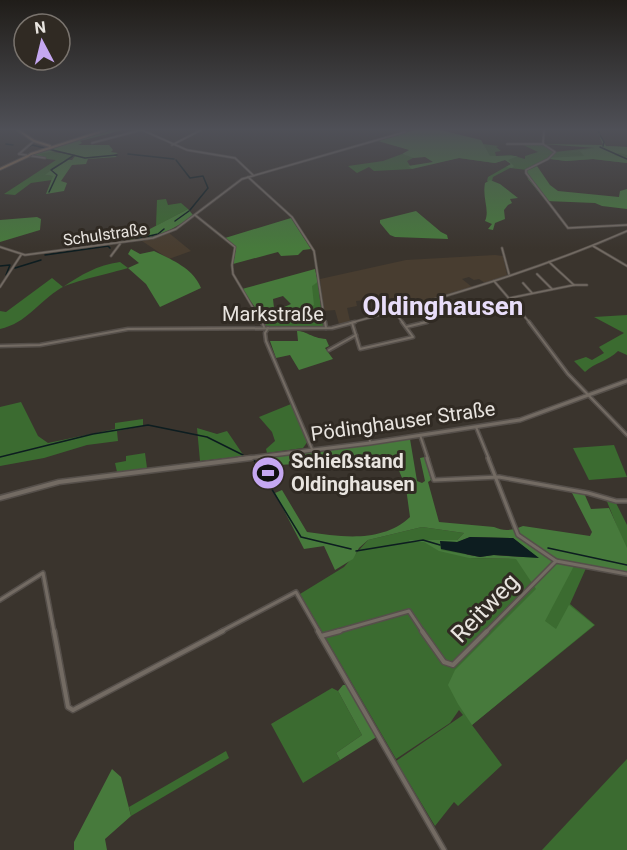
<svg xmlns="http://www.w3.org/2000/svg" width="627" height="850" font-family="Roboto,sans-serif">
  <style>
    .built { fill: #483d30 }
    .green { fill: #3b6b30 }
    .forest { fill: #477a3c; fill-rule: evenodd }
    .water { fill: #0d1d20 }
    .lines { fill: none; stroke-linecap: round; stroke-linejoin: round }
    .stream { stroke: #0d1d20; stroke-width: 1.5 }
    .minor-far3-casing { stroke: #554f4a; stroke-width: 3 }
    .minor-far2-casing { stroke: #554f4a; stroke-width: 5 }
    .minor-far1-casing { stroke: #554f4a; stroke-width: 6 }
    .minor-casing { stroke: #554f4a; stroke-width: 7 }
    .tertiary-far1-casing { stroke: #554f4a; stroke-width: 6 }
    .tertiary-casing { stroke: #554f4a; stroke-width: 7 }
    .secondary-casing { stroke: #554f4a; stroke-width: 4 }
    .minor-far3 { stroke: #736b63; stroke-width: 1.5 }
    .minor-far2 { stroke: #736b63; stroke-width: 2 }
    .minor-far1 { stroke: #736b63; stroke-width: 3 }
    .minor { stroke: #736b63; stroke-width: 4 }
    .tertiary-far1 { stroke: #736b63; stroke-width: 3 }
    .tertiary { stroke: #736b63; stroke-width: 4 }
    .secondary { stroke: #967859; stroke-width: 2 }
    .secondary-bridge-casing { stroke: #554f4a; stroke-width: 4; stroke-linecap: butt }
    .secondary-bridge { stroke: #967859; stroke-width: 2 }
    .labels { text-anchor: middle; stroke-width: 6; stroke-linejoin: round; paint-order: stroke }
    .far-street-label { font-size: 16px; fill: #e8e4df; stroke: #302a23 }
    .street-label { font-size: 20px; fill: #e8e4df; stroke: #302a23 }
    .poi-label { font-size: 20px; font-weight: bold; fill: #e8e4df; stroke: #302a23; text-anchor: start }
    .near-street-label { font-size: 24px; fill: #e8e4df; stroke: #302a23 }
    .district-label { font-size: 26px; font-weight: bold; fill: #e9defa; stroke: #302a23 }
  </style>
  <rect width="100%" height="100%" fill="#3a342d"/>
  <g class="built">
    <path d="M169 233 191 251 169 259 142 241Z"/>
    <path d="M495 255 503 256 507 275 485 283 479 279 474 280 469 277 462 279 472 287 447 296 398 309 393 298 356 301 357 306 347 308 350 321 339 324 335 310 324 311 320 279 406 260Z"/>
  </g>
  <g class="green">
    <path d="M483 144 499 146 496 147 501 151 495 152 496 156 511 155 525 159V156L538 152 521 144 543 145 555 152 607 146 627 147V163L593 159 566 161 549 159 527 170 510 168 493 177 492 181H487L488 177 511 164 505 160 495 163 459 158 435 163Z"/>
    <path d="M46 151 76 155 46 175 54 176 52 180 31 183 15 195 4 194 56 160 30 157 0 170 32 155 41 156 37 154Z"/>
    <path d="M402 154 415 157 407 161 412 169 374 171 369 167 357 173 348 166 383 161Z"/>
    <path d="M166 199 168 205 181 203 188 209 156 226 157 200Z"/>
    <path d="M120 262 128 268C112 273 73 281 61 288 38 302 27 323 0 329V311L6 312 52 278 63 287C81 275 97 265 120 262Z"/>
    <path d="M318 282 323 326 264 327 260 314 282 308 291 315 312 285Z"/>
    <path d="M627 315V355L618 351C608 361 594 363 585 372L574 361 586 357 592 360 604 353 599 347 624 333 594 317Z"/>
    <path d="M21 402 38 436 48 443 115 429V423L143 419V426L117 431 118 441 87 445 44 458 0 466V407Z"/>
    <path d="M291 404 308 441 303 448 267 453 266 449 275 441 272 432 259 417Z"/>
    <path d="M197 428 217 434 227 431 244 456 200 461Z"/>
    <path d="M614 445 627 477 589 480 573 448Z"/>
    <path d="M145 453 147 468 117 472 115 463 126 461V456Z"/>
    <path d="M606 499 615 501 627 525V572L587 566 570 604 595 625 472 725 502 765 458 806 454 802 435 826 396 761 463 715 459 710 450 723 396 759 300 594 344 567 368 540 422 527 464 533 457 540 469 558 516 559 591 536 622 539Z"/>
    <path d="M332 688 338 691 362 735 336 753 340 760 303 783 271 724Z"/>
    <path d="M226 751 229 758 131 816 129 807Z"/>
    <path d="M627 759V850H542Z"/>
  </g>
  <g class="forest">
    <path d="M108 130H123L80 141 82 143 78 145H109L113 150 111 152 118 153 114 155 117 157 88 159 86 164 72 165 61 181 67 183 64 191 46 194 53 176 45 175 64 160H72L76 155 57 151 38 154 46 157 32 155Z"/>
    <path d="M415 130H440L481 140 490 156H518L508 160 514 166 512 168 506 167 511 164 505 160 495 163 459 158 412 169 408 166 433 162 425 157 414 158 402 154 409 150 378 141Z"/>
    <path d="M597 130 606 146 627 147V155L619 153 614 155 627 159V163L593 159 566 161 544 158 584 156 580 151 563 153 596 148 543 144 603 145Z"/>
    <path d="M537 166 550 185 558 191 619 197 620 191 627 189V209L602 206 595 203 546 201 528 179 526 171Z"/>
    <path d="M490 180 500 184 518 198 510 199 512 203 508 205 504 210 505 219 495 223 493 230 488 229 492 224 485 221C490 210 482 198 485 183Z"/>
    <path d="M188 209 193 215C172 232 152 238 125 242Z"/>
    <path d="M416 211 441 232 447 235 448 239 395 237 390 235 380 223V220Z"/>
    <path d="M37 217 41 219 40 230 0 242V220Z"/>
    <path d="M291 218 311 249 303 250 298 255 281 256 278 252 233 264 236 248 225 238Z"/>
    <path d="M131 249 140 254 154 251C172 260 193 268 201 288L160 307 146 284 128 268 139 263 128 254Z"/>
    <path d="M315 269 318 282 312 286 314 305 291 315 282 308 291 304 283 296 273 299 274 308 259 313 242 289Z"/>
    <path d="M297 331C307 331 311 338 326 339L329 346 325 348 333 359 299 370 290 355 276 358 270 341H298Z"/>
    <path d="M410 439 417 481 422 483 425 481 420 458 425 457 431 480 428 482 439 522 494 527C505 532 513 530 523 526L590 536 592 532 571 491 584 493 591 509 609 508 627 548V572L575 564 545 621 556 629 569 605 594 625 472 725 458 704 448 685 455 670 536 589 516 559 469 558 439 551 424 542H410L409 540H457L464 533 422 527 368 540 359 548 353 559 335 570 324 546 304 549 275 493 282 490 307 532C342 537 382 543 410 517L406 488 394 458 279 465 270 460 269 455ZM470 537 513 538 538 558 493 555 480 557 441 550 440 541 458 542Z"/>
    <path d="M343 685H347L378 736 340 760 336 753 362 735 338 691Z"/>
    <path d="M112 769 121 777 131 816 105 839 107 850H74V842Z"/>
  </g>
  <path class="water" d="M470 537 513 538 539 558 494 555 480 557 441 549 440 541 457 542Z"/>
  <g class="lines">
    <g class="stream">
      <path d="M598 130 599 133"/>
      <path d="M600 135 604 142 603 146"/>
      <path d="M6 144 13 145"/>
      <path d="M28 147 32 145 85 158 117 155"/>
      <path d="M600 147 627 159"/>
      <path d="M128 154 174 159"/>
      <path d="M176 160 190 178 203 176 208 188 190 210"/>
      <path d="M49 192 57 175 51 170 73 156"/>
      <path d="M175 221 189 211"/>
      <path d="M136 239 158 234 164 229"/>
      <path d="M45 255 108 246 110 248"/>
      <path d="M0 266 10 265 6 275"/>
      <path d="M15 268 41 260"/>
      <path d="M0 457 93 434 148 425 207 437 243 455"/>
      <path d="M254 460 301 537 351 549"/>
      <path d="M548 548 627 565"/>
      <path d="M356 551 423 540 440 545"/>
    </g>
    <g class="minor-far3-casing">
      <g id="minor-far3">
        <path d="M142 130 187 150 235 158 253 175"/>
        <path d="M92 143 141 130"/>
        <path d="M507 144H543L555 152 548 159 526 170V173L568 228 627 225"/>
        <path d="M543 144 544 130"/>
        <path d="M172 145 201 130"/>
        <path d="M19 154 45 158"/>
        <path d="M19 154 34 141"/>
        <path d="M248 177 292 217 314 251 325 323"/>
        <path d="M195 215 235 247 232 265 233 274 262 323"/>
        <path d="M593 246 627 266"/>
        <path d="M0 247 25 255 153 238 176 229 242 179 405 132"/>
        <path d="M502 248 509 274"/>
        <path d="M111 256 120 244"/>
        <path d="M537 274 552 289"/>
        <path d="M494 281 530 323"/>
        <path d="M523 283 532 293"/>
        <path d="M574 285H587"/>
        <path d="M0 287 21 255"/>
        <path d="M510 298 574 285 549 262"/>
        <path d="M365 301 372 317"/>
        <path d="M394 311 403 323"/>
        <path d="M350 323C443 298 538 270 627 231"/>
        <path d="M421 323 430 321"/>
      </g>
    </g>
    <g class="minor-far2-casing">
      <g id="minor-far2">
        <path d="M262 322 264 327"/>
        <path d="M325 322 326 328"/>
        <path d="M529 322 568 374 627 435"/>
        <path d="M352 323 360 349 413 337 402 322"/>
        <path d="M406 327 427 322"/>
        <path d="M268 328 265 333 266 341 312 449"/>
        <path d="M0 346 40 345 128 329 332 328 355 322"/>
        <path d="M329 350 356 335"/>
        <path d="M476 427 489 459"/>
        <path d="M369 434 370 443"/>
        <path d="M420 435 428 459"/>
      </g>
    </g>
    <g class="minor-far1-casing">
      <g id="minor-far1">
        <path d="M427 458 434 480 499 477 588 493 616 501H627"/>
        <path d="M488 458 518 535 556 561 627 574"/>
        <path d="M0 600 43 573 54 632"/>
        <path d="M220 632 296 592 319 632"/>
        <path d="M335 632 409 611 423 632"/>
        <path d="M486 632 556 561"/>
      </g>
    </g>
    <g class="minor-casing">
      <g id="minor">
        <path d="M54 631 68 707 73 710 223 631"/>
        <path d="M318 631 444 850"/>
        <path d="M422 631 444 662 453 665 487 631"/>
        <path d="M321 636 340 631"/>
      </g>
    </g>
    <g class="tertiary-far1-casing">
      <path id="tertiary-far1" d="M239 459 370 443 520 420 627 381"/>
    </g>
    <g class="tertiary-casing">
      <path id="tertiary" d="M0 498 59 482 251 458"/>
    </g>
    <g class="secondary-casing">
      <g id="secondary">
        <path d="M18 130 34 141 50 146"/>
        <path d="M31 154 106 130"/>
        <path d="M0 169 28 156"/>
      </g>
    </g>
    <use href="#minor-far3" class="minor-far3"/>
    <use href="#minor-far2" class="minor-far2"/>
    <use href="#minor-far1" class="minor-far1"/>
    <use href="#minor" class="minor"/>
    <use href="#tertiary-far1" class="tertiary-far1"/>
    <use href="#tertiary" class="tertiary"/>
    <use href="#secondary" class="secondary"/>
    <g class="secondary-bridge-casing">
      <path id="secondary-bridge" d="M28 156 31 154"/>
    </g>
    <use href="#secondary-bridge" class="secondary-bridge"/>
  </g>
  <linearGradient id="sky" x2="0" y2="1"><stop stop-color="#201d19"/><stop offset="0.52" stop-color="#4f5057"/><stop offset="1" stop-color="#4f5057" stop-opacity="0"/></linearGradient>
  <rect width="627" height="249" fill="url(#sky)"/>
  <defs>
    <g id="stadium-disc" transform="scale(1.725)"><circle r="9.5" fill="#c5a7f1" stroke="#302a23"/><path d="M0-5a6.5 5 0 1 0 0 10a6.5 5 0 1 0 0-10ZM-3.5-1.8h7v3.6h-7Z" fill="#111"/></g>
  </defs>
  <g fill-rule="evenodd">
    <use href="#stadium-disc" x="268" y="473"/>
  </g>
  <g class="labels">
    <g class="far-street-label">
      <text transform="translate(105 234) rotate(-8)" y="6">Schulstraße</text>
    </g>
    <g class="street-label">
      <text x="273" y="321">Markstraße</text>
      <text transform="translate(403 421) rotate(-8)" y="7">Pödinghauser Straße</text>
    </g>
    <g class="poi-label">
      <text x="291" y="468">Schießstand<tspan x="291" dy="23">Oldinghausen</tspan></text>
    </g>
    <g class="near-street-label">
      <text transform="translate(485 608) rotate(-46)" y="8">Reitweg</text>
    </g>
    <g class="district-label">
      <text x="443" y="315">Oldinghausen</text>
    </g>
  </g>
  <g transform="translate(42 42) rotate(353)"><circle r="28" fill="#302a23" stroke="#7a746e" stroke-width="1.5"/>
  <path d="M0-4.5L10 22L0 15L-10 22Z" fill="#c5a7f1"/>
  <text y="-9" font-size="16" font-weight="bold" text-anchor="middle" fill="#e8e4df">N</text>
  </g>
</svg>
